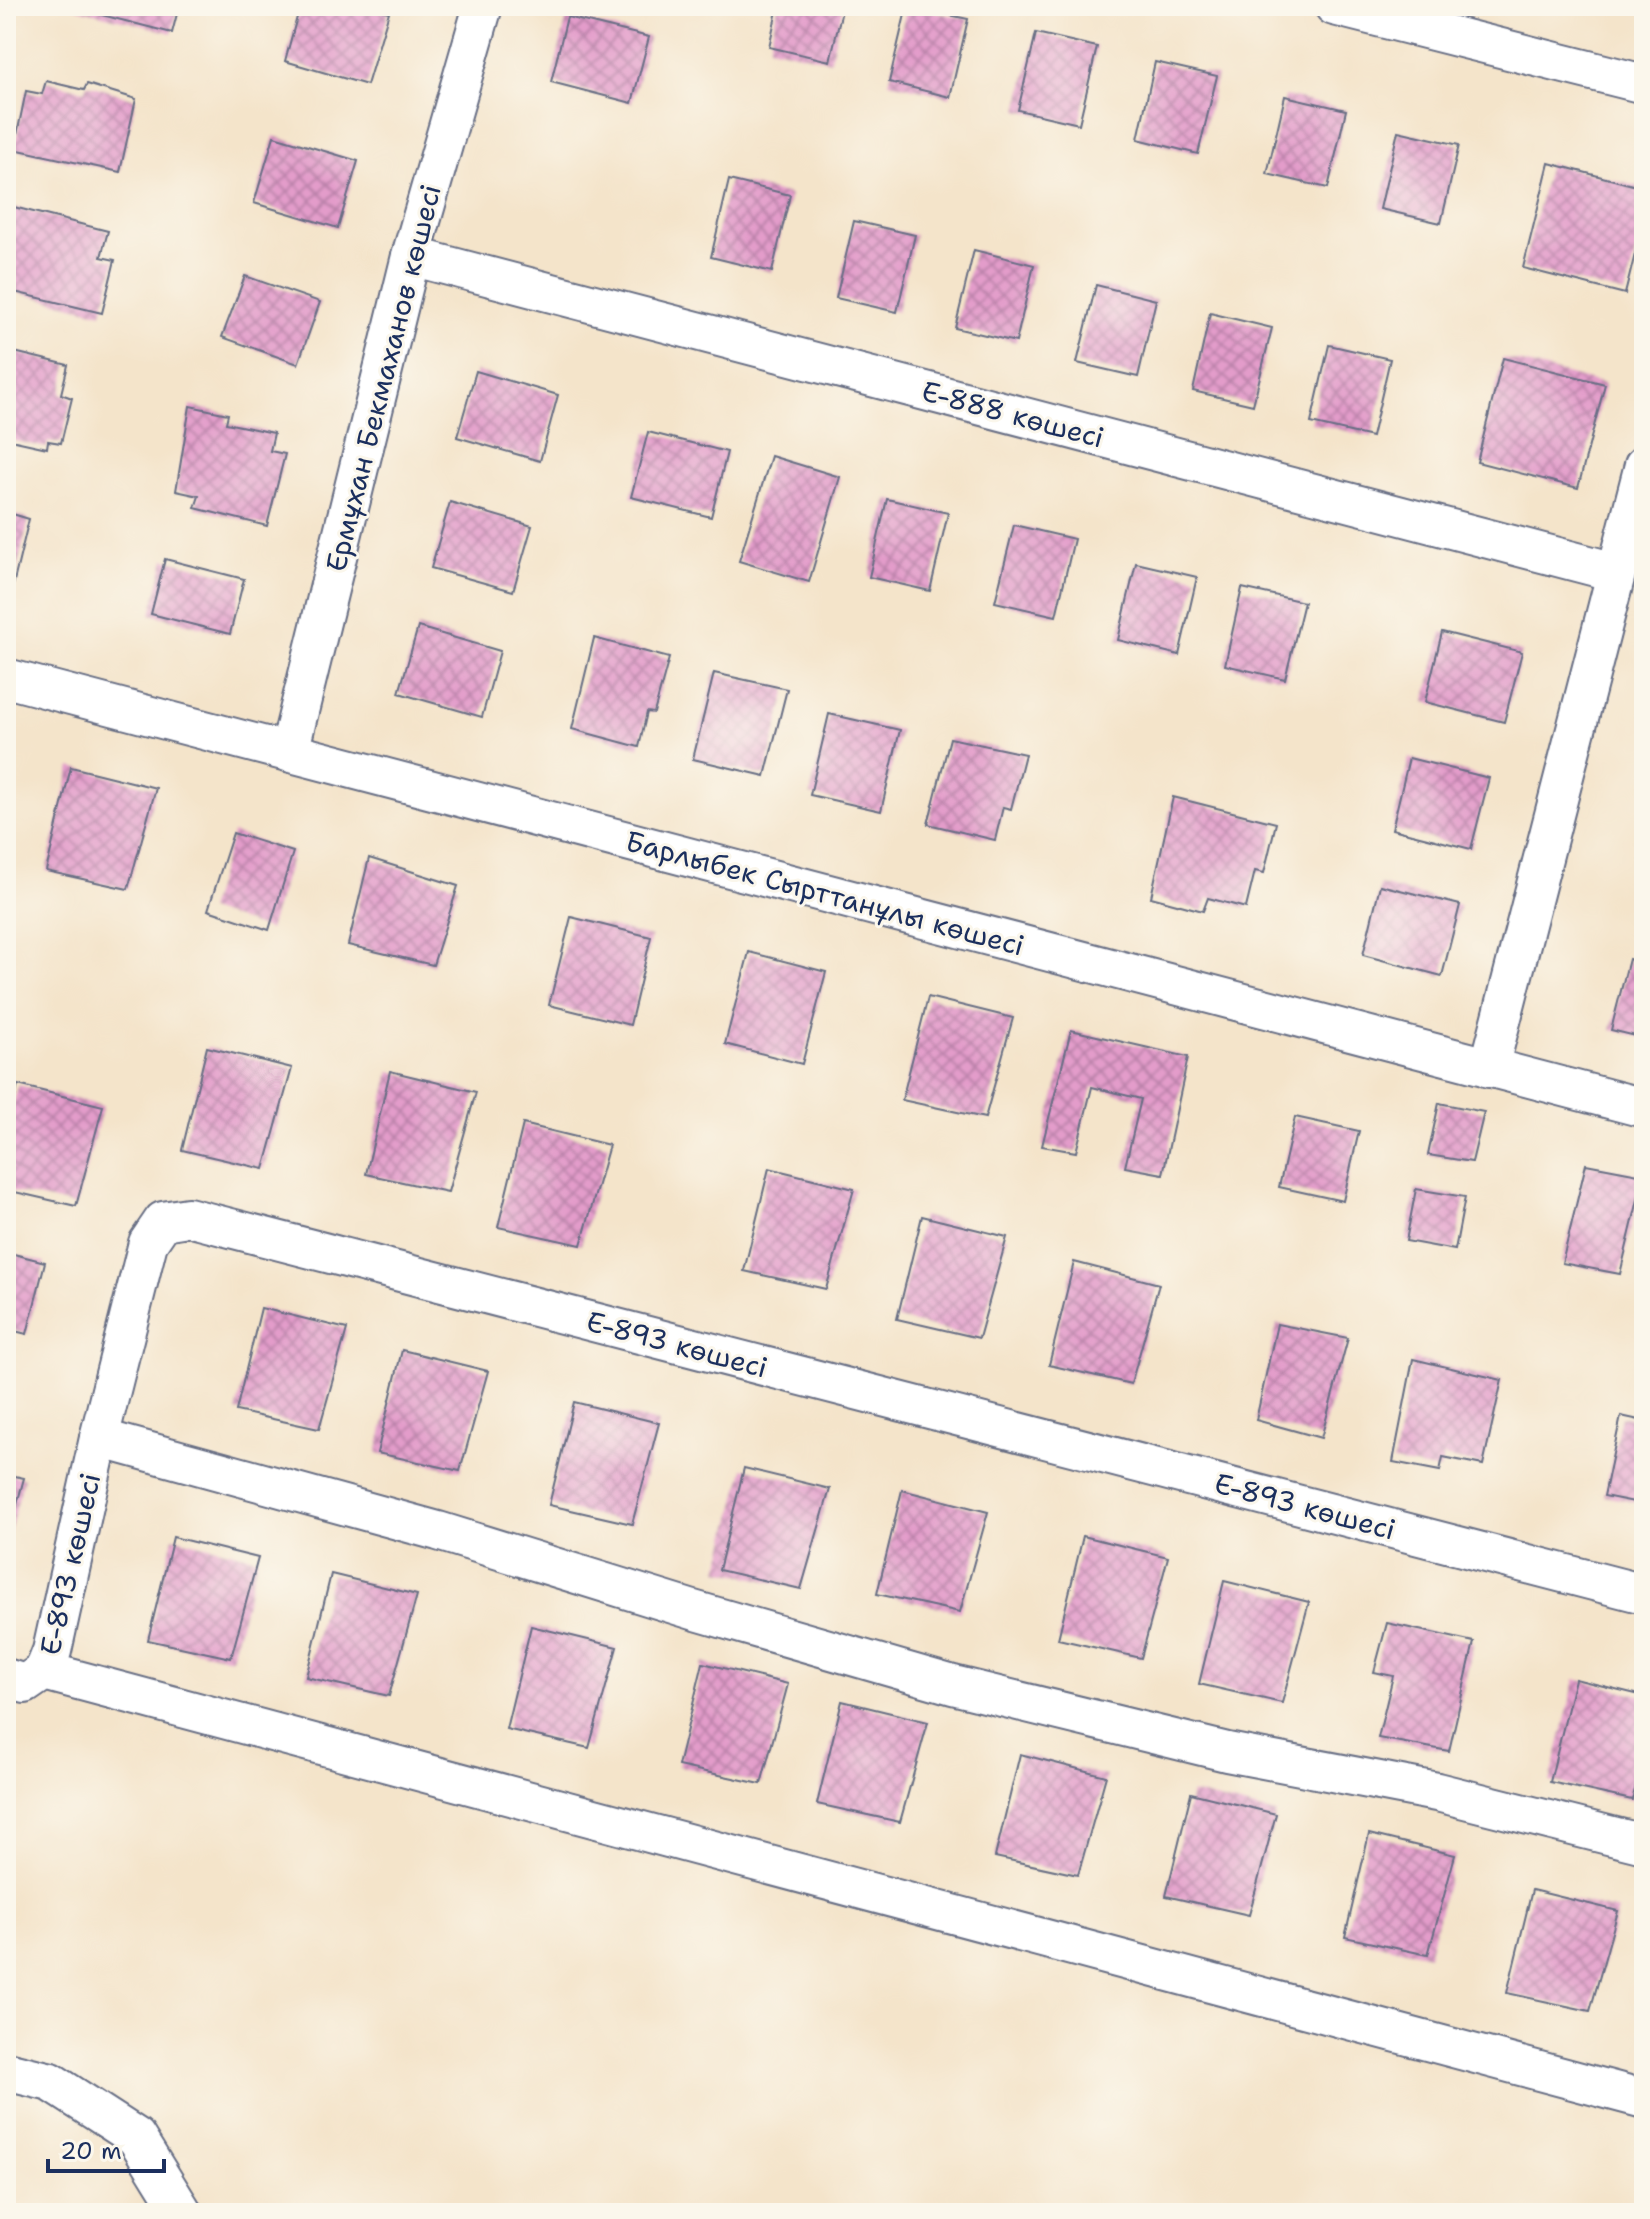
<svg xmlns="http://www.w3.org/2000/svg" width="1650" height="2219" font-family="'Shantell Sans',sans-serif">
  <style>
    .building { fill: url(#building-cross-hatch) }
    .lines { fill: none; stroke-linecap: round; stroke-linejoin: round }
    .minor-casing { stroke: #676e84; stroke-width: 42 }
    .minor { stroke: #fff; stroke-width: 38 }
    .labels { text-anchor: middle; stroke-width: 6; stroke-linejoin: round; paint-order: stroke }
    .street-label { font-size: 28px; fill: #1b2f5e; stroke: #fbf7ec }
  </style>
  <defs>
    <pattern id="building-cross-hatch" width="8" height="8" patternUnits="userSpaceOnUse" patternTransform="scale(2)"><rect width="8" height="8" fill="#e39cca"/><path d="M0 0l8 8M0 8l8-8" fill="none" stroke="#b780a7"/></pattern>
  </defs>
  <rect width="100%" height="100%" fill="#fbf7ec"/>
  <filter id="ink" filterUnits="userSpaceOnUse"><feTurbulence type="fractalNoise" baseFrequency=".0125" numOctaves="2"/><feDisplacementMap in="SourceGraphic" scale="16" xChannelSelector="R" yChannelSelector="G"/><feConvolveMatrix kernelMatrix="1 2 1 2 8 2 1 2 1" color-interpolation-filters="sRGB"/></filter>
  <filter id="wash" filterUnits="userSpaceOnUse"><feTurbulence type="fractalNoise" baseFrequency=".006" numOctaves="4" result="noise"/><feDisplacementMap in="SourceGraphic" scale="32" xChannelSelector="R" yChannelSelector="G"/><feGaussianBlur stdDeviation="1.8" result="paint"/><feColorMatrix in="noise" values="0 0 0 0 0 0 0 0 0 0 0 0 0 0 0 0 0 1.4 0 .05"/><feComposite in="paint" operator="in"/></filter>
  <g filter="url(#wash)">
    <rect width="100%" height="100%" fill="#f4e4ca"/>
    <g id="blocks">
      <g class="building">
        <path d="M67 6H179L172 33Z"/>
        <path d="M300 6H366L389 12 367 85 285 61Z"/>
        <path d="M778 6H843L830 61 769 47Z"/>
        <path d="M907 6 968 19 950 97 889 82Z"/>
        <path d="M567 17 649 37 632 103 551 82Z"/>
        <path d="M1036 33 1097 47 1079 124 1018 110Z"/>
        <path d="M1155 62 1217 76 1198 154 1138 139Z"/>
        <path d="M46 81 84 90 87 84 136 99 120 172 14 149 26 91 42 94Z"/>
        <path d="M1285 96 1346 110 1328 188 1267 174Z"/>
        <path d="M1398 131 1459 145 1441 223 1380 209Z"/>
        <path d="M274 136 358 161 338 228 254 203Z"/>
        <path d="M1549 163 1644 188V218L1625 294 1523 268Z"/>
        <path d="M729 180 790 195 772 272 711 257Z"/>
        <path d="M6 205 108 231 101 257 115 260 102 313 6 290Z"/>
        <path d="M854 221 915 235 897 312 836 298Z"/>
        <path d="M974 250 1034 265 1016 342 955 328Z"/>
        <path d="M245 276 320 302 298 364 222 337Z"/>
        <path d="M1096 285 1156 300 1138 377 1077 363Z"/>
        <path d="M1210 313 1272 328 1253 405 1193 391Z"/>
        <path d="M1329 345 1390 359 1372 437 1311 423Z"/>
        <path d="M6 350 68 365 61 394 72 398 61 443 48 441 47 448 6 439Z"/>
        <path d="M1503 358 1605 384 1578 488 1477 462Z"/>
        <path d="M476 371 558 395 540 461 457 437Z"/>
        <path d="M190 406 228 414 226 423 274 433 270 451 285 454 267 526 195 508 199 496 176 491Z"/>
        <path d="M648 432 727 452 711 517 631 497Z"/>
        <path d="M771 456 840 477 809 582 739 561Z"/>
        <path d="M887 499 948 513 930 591 869 577Z"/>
        <path d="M450 502 532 526 513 591 431 568Z"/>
        <path d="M6 512 29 519 9 602 6 601Z"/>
        <path d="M1014 525 1074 539 1056 616 995 602Z"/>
        <path d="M165 559 244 579 230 634 151 614Z"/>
        <path d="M1136 563 1197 577 1179 655 1118 640Z"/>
        <path d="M1242 588 1304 602 1285 679 1225 665Z"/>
        <path d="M418 627 500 651 482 717 399 693Z"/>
        <path d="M1442 632 1522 652 1504 722 1425 702Z"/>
        <path d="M594 638 669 658 654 713 647 712 639 747 572 729Z"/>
        <path d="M714 673 787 689 765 776 693 759Z"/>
        <path d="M829 714 900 730 881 811 810 795Z"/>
        <path d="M950 738 1025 754 1011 809 1003 807 995 840 928 824Z"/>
        <path d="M1409 758 1489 778 1471 849 1392 829Z"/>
        <path d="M71 767 156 788 128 889 46 871Z"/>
        <path d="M1173 797 1276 823 1264 873 1255 871 1246 908 1208 898 1203 911 1151 897Z"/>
        <path d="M233 833 293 852 269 930 208 910Z"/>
        <path d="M369 858 458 886 433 965 348 945Z"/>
        <path d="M1380 885 1460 905 1442 976 1363 955Z"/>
        <path d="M571 917 651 937 630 1025 549 1005Z"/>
        <path d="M749 952 826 972 802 1064 725 1044Z"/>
        <path d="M1629 959 1644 963V1038L1611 1030Z"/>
        <path d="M928 997 1013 1018 985 1118 902 1100Z"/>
        <path d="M1071 1030 1188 1057 1163 1174 1125 1167 1141 1099 1092 1087 1076 1152 1042 1146Z"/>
        <path d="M207 1047 292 1068 264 1169 182 1150Z"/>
        <path d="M390 1071 476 1092 448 1192 366 1174Z"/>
        <path d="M18 1085 103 1106 76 1206 6 1190V1134Z"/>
        <path d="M1439 1103 1484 1112 1472 1162 1428 1155Z"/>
        <path d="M1295 1117 1359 1131 1343 1201 1279 1187Z"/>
        <path d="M523 1124 609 1145 581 1245 498 1227Z"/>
        <path d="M1586 1164 1644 1175 1620 1274 1562 1263Z"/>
        <path d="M769 1168 854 1189 826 1289 744 1271Z"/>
        <path d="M1416 1189 1465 1197 1455 1250 1406 1241Z"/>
        <path d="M922 1216 1007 1237 979 1338 897 1319Z"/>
        <path d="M6 1252 45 1262 27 1334 6 1329Z"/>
        <path d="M1074 1262 1159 1284 1131 1384 1049 1365Z"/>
        <path d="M261 1308 347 1329 319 1429 236 1411Z"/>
        <path d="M1277 1324 1348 1338 1321 1438 1256 1420Z"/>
        <path d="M402 1350 488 1371 460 1471 377 1453Z"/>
        <path d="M1413 1359 1502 1380 1483 1465 1443 1457 1440 1471 1393 1462Z"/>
        <path d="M574 1402 659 1423 632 1524 549 1505Z"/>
        <path d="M1621 1416 1644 1421V1504L1604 1496Z"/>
        <path d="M744 1468 830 1489 801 1589 719 1570Z"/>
        <path d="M6 1474 24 1478 7 1542 6 1541Z"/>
        <path d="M902 1490 988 1512 960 1612 877 1594Z"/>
        <path d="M1083 1536 1168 1557 1141 1658 1058 1639Z"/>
        <path d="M173 1537 258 1558 231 1658 148 1640Z"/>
        <path d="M331 1574 417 1595 389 1696 306 1677Z"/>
        <path d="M1224 1581 1309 1602 1282 1703 1199 1684Z"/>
        <path d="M1387 1623 1474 1642 1449 1751 1378 1738 1393 1676 1374 1672Z"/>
        <path d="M531 1626 617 1647 589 1748 506 1729Z"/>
        <path d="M703 1663 788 1684 761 1784 678 1766Z"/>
        <path d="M1575 1679 1644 1696V1758L1632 1800 1550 1782Z"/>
        <path d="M842 1701 928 1722 900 1822 817 1804Z"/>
        <path d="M1020 1754 1106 1776 1078 1875 995 1857Z"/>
        <path d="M1191 1793 1276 1814 1249 1915 1166 1896Z"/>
        <path d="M1369 1834 1455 1855 1428 1955 1345 1937Z"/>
        <path d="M1532 1890 1618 1911 1590 2011 1507 1993Z"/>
      </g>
    </g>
  </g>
  <g filter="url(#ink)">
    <use href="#blocks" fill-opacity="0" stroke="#676e84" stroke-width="2"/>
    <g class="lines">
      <g class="minor-casing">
        <g id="minor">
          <path d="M1334 6 1644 84"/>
          <path d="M411 256 1615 572"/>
          <path d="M6 678 1644 1108"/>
          <path d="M289 752 411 256 483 6"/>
          <path d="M1489 1068 1644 465"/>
          <path d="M99 1438 438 1531 693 1610 953 1685 1227 1752 1437 1792 1644 1844"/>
          <path d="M44 1671 52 1651 99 1438 148 1243 163 1221 188 1217 1644 1594"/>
          <path d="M6 1678 25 1684 44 1671 1644 2099"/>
          <path d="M6 2071 51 2082 136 2137 183 2213"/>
        </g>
      </g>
      <use href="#minor" class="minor"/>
    </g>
  </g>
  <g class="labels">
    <g class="street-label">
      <text transform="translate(383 378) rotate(-76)" y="10">Ермұхан Бекмаханов көшесі</text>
      <text transform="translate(1013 414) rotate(15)" y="10">Е-888 көшесі</text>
      <text transform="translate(825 893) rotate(15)" y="10">Барлыбек Сырттанұлы көшесі</text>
      <text transform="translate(677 1344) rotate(15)" y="10">Е-893 көшесі</text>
      <text transform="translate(1305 1506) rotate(15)" y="10">Е-893 көшесі</text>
      <text transform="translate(70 1564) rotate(-77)" y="10">Е-893 көшесі</text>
    </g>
  </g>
  <rect width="1650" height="2219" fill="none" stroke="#fbf7ec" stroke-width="32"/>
  <path d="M48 2159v12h116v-12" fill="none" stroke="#1b2f5e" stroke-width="4"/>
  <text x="60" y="2159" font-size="24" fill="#1b2f5e" stroke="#fbf7ec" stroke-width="6" paint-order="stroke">20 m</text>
</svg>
